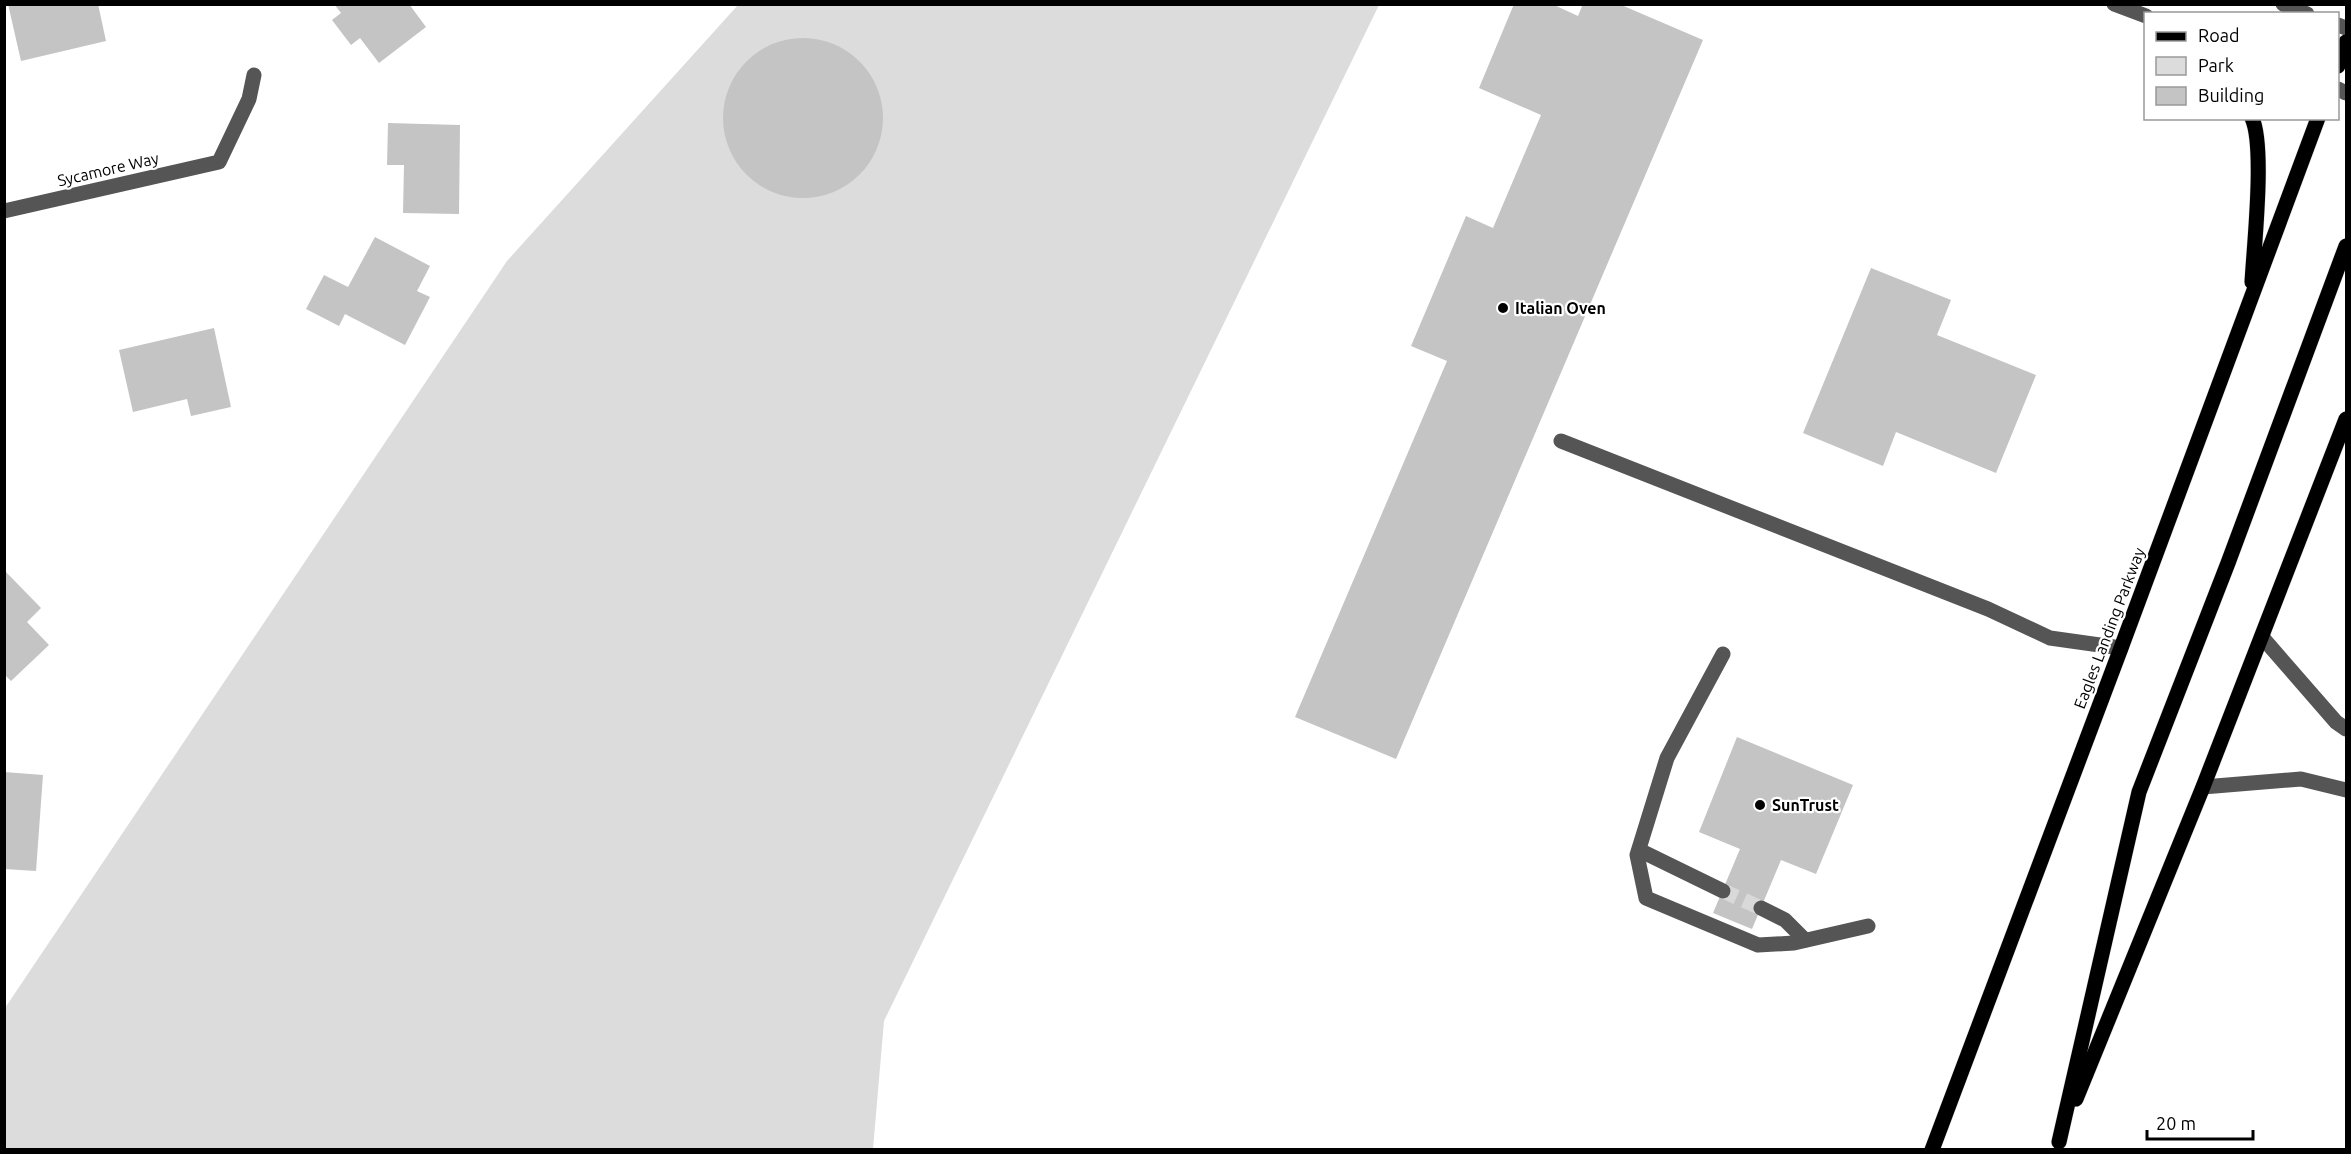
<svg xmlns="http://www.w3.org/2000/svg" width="2351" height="1154" font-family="Ubuntu,sans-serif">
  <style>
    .green { fill: #dcdcdc }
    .building { fill: #c4c4c4 }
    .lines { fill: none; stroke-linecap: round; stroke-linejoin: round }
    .minor-tunnel { stroke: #d9d9d9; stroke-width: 15; stroke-dasharray: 15 8; stroke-linecap: butt }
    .major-casing { stroke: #dbdbdb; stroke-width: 16 }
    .minor { stroke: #555; stroke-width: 15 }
    .major { stroke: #000; stroke-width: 15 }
    .poi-dot { fill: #000; stroke: #fff; stroke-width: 2 }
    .labels { text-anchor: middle; stroke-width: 4.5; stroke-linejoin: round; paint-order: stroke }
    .street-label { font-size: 16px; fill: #000; stroke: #fff }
    .poi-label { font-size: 16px; font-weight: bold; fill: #000; stroke: #fff; text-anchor: start }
  </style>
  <rect width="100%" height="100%" fill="#fff"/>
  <path class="green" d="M738 5H1379L884 1021 873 1149H5V1008L507 261Z"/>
  <g class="building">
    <path d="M8 4H98L106 41 21 61Z"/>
    <path d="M334 4H409L426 27 379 63 360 38 351 45 332 20 341 13Z"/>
    <path d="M1514 4H1552L1578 16 1583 4H1619L1703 40 1396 759 1295 717 1447 361 1411 346 1466 216 1493 228 1541 115 1479 88Z"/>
    <circle cx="803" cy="118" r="80"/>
    <path d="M388 123 460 125 459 214 403 213 404 165H387Z"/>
    <path d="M375 237 430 266 417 291 430 297 405 345 345 314 339 326 306 309 324 275 348 287Z"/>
    <path d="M1871 268 1951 300 1937 335 2036 375 1996 473 1896 432 1883 466 1803 433Z"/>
    <path d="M214 328 231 407 191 416 187 399 133 412 119 350Z"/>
    <path d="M4 570 41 608 27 622 49 645 11 681 4 674Z"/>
    <path d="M1737 737 1853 785 1816 874 1781 860 1752 929 1713 913 1740 849 1699 832Z"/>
    <path d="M4 772 43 775 36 871 4 869Z"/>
  </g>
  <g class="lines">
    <path class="minor-tunnel" d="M1723 891 1761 908"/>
    <g class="major-casing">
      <g id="major">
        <path d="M2338 66 2346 42"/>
        <path d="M2252 118C2265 147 2254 246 2252 282"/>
        <path d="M2076 1099 2203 787 2346 419"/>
        <path d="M2059 1142 2139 792 2228 563 2346 246"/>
        <path d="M1932 1150 2121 648 2318 118"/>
      </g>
    </g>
    <g class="minor">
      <path d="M2114 4 2146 16"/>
      <path d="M2283 4 2307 14"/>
      <path d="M2338 25 2346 28"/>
      <path d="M2338 89 2346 93"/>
      <path d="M4 211 219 162 249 99 254 75"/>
      <path d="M1561 441 1988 609 2050 638 2121 648"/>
      <path d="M2262 637 2336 722 2346 729"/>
      <path d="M1723 654 1667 758 1637 855 1646 898 1758 945 1794 943 1868 926"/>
      <path d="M2203 787 2301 779 2346 790"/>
      <path d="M1639 850 1723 891"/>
      <path d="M1761 908 1785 920 1805 940"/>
    </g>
    <use href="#major" class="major"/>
  </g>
  <g class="poi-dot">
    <circle cx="1503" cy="308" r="6"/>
    <circle cx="1760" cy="805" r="6"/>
  </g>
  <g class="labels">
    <g class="street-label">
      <text transform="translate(108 169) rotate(-13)" y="6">Sycamore Way</text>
      <text transform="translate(2109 628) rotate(-69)" y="6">Eagles Landing Parkway</text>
    </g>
    <g class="poi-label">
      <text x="1515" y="314">Italian Oven</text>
      <text x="1772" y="811">SunTrust</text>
    </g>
  </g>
  <rect width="2351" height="1154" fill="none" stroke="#000000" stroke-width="12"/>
  <rect x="2144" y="12" width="195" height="108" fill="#ffffff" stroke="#999999" stroke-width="1.5"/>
  <rect x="2156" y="32" width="30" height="9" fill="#000000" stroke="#999999" stroke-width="1.5"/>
  <text x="2198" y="42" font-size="18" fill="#000000">Road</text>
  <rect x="2156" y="57" width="30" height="18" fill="#dcdcdc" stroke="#999999" stroke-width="1.5"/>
  <text x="2198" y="72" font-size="18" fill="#000000">Park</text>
  <rect x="2156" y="87" width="30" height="18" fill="#c4c4c4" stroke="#999999" stroke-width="1.5"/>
  <text x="2198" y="102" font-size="18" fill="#000000">Building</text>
  <path d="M2147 1130v9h106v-9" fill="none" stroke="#000000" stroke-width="3"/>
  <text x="2156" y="1130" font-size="18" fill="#000000" stroke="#ffffff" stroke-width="4.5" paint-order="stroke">20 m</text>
</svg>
